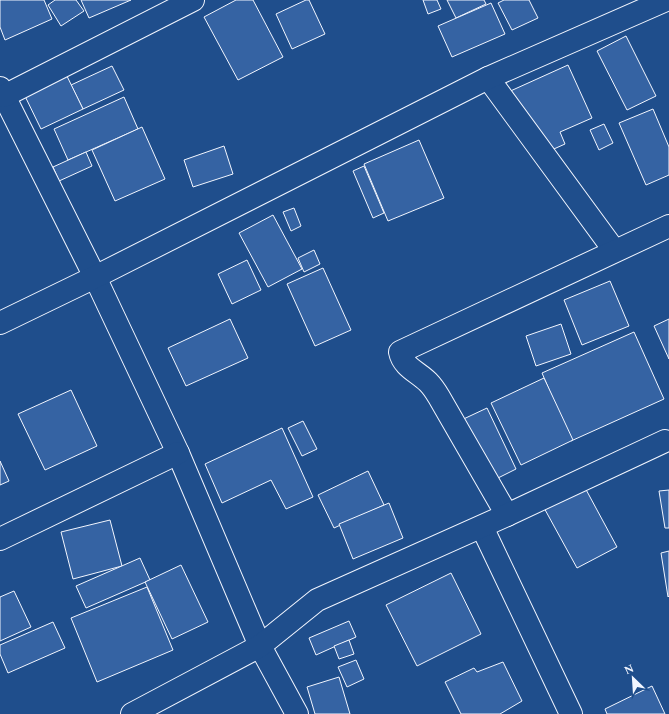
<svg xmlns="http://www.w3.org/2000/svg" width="669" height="714" font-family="Spectral,serif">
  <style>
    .building { fill: #3563a3; stroke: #f2f6ff }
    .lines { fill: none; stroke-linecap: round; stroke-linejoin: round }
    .street-casing { stroke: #f2f6ff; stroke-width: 24 }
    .street { stroke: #1f4e8c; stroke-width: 22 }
  </style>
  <rect width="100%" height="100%" fill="#1f4e8c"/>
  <g class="building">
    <path d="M0 0H44L52 19 5 40 0 27Z"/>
    <path d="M55 0H76L84 11 61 26 48 5Z"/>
    <path d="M81 0H131L89 18Z"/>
    <path d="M236 0H253L283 57 238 80 204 17Z"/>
    <path d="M306 0H309L325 34 292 49 276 14Z"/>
    <path d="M423 0H437L441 9 428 14Z"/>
    <path d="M447 0H484L486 4 456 18Z"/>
    <path d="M504 0H529L538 18 512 30 498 3Z"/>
    <path d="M491 3 505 34 452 57 438 26Z"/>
    <path d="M626 36 656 96 627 110 597 51Z"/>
    <path d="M568 65 592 118 560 132 565 144 536 157 506 93Z"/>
    <path d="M112 66 124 90 83 109 71 85Z"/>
    <path d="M64 70 83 109 41 129 22 90Z"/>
    <path d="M124 97 138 129 68 160 54 129Z"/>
    <path d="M653 109 669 147V175L646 185 619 123Z"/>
    <path d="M604 124 613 143 599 150 590 130Z"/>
    <path d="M142 127 165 179 115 201 92 150Z"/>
    <path d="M419 140 444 198 388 221 364 164Z"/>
    <path d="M224 146 233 174 193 187 184 160Z"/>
    <path d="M86 152 92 166 59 181 53 167Z"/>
    <path d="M364 166 384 213 373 218 353 171Z"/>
    <path d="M294 208 301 226 291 231 283 212Z"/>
    <path d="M273 215 302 269 268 287 239 233Z"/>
    <path d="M314 250 320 264 304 272 298 258Z"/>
    <path d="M247 260 261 290 232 304 218 274Z"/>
    <path d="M323 268 351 330 315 346 287 284Z"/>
    <path d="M610 281 629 326 582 345 564 300Z"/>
    <path d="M230 319 248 358 186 386 168 348Z"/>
    <path d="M669 319V359L654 326Z"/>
    <path d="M561 324 571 354 536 366 526 336Z"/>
    <path d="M634 332 664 399 571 441 542 373Z"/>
    <path d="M544 378 573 440 521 465 491 403Z"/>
    <path d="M71 390 97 446 45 470 18 414Z"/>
    <path d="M487 408 516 469 484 485 455 423Z"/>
    <path d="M303 421 317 449 302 456 288 428Z"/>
    <path d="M282 428 313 497 286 509 271 480 222 503 205 464Z"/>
    <path d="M0 461 9 481 0 485Z"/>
    <path d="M368 471 384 505 334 528 318 495Z"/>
    <path d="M583 484 617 547 577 568 543 506Z"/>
    <path d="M669 490V528H665L659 491Z"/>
    <path d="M389 503 403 538 353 559 339 524Z"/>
    <path d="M110 520 122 566 73 579 61 532Z"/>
    <path d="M669 551V596L668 597 661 553Z"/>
    <path d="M140 558 150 580 86 608 76 586Z"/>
    <path d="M181 565 208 622 172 639 145 582Z"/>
    <path d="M451 573 481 634 417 666 386 605Z"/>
    <path d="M147 587 173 650 97 682 71 618Z"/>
    <path d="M14 591 31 627 0 641V597Z"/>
    <path d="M349 621 356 637 316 655 309 638Z"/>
    <path d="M53 622 65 648 8 673 0 654V645Z"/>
    <path d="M349 640 354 654 339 659 334 646Z"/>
    <path d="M356 660 364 679 347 687 338 667Z"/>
    <path d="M503 662 522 701 500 714H461L445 682 474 668 477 672Z"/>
    <path d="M339 677 350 714H315L307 687Z"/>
    <path d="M652 686 665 714H607L605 709Z"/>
  </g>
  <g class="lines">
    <g class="street-casing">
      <g id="street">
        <path d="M488 78 614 250"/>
        <path d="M0 88 95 277 178 453 260 646 297 714"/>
        <path d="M4 96 193 0"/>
        <path d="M0 323 95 277 488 78 666 0"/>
        <path d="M507 515 439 397C436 392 432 386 428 382 418 372 403 367 400 352L669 226"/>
        <path d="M482 527 571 714"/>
        <path d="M0 539 178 453"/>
        <path d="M132 714 260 646 317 600 507 515 665 441"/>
      </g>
    </g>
    <use href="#street" class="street"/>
  </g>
  <g transform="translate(633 678) rotate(335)" stroke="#1f4e8c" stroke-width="3" paint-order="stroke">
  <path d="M0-3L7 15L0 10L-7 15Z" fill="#f2f6ff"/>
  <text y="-6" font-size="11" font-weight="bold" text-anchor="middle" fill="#f2f6ff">N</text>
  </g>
</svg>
